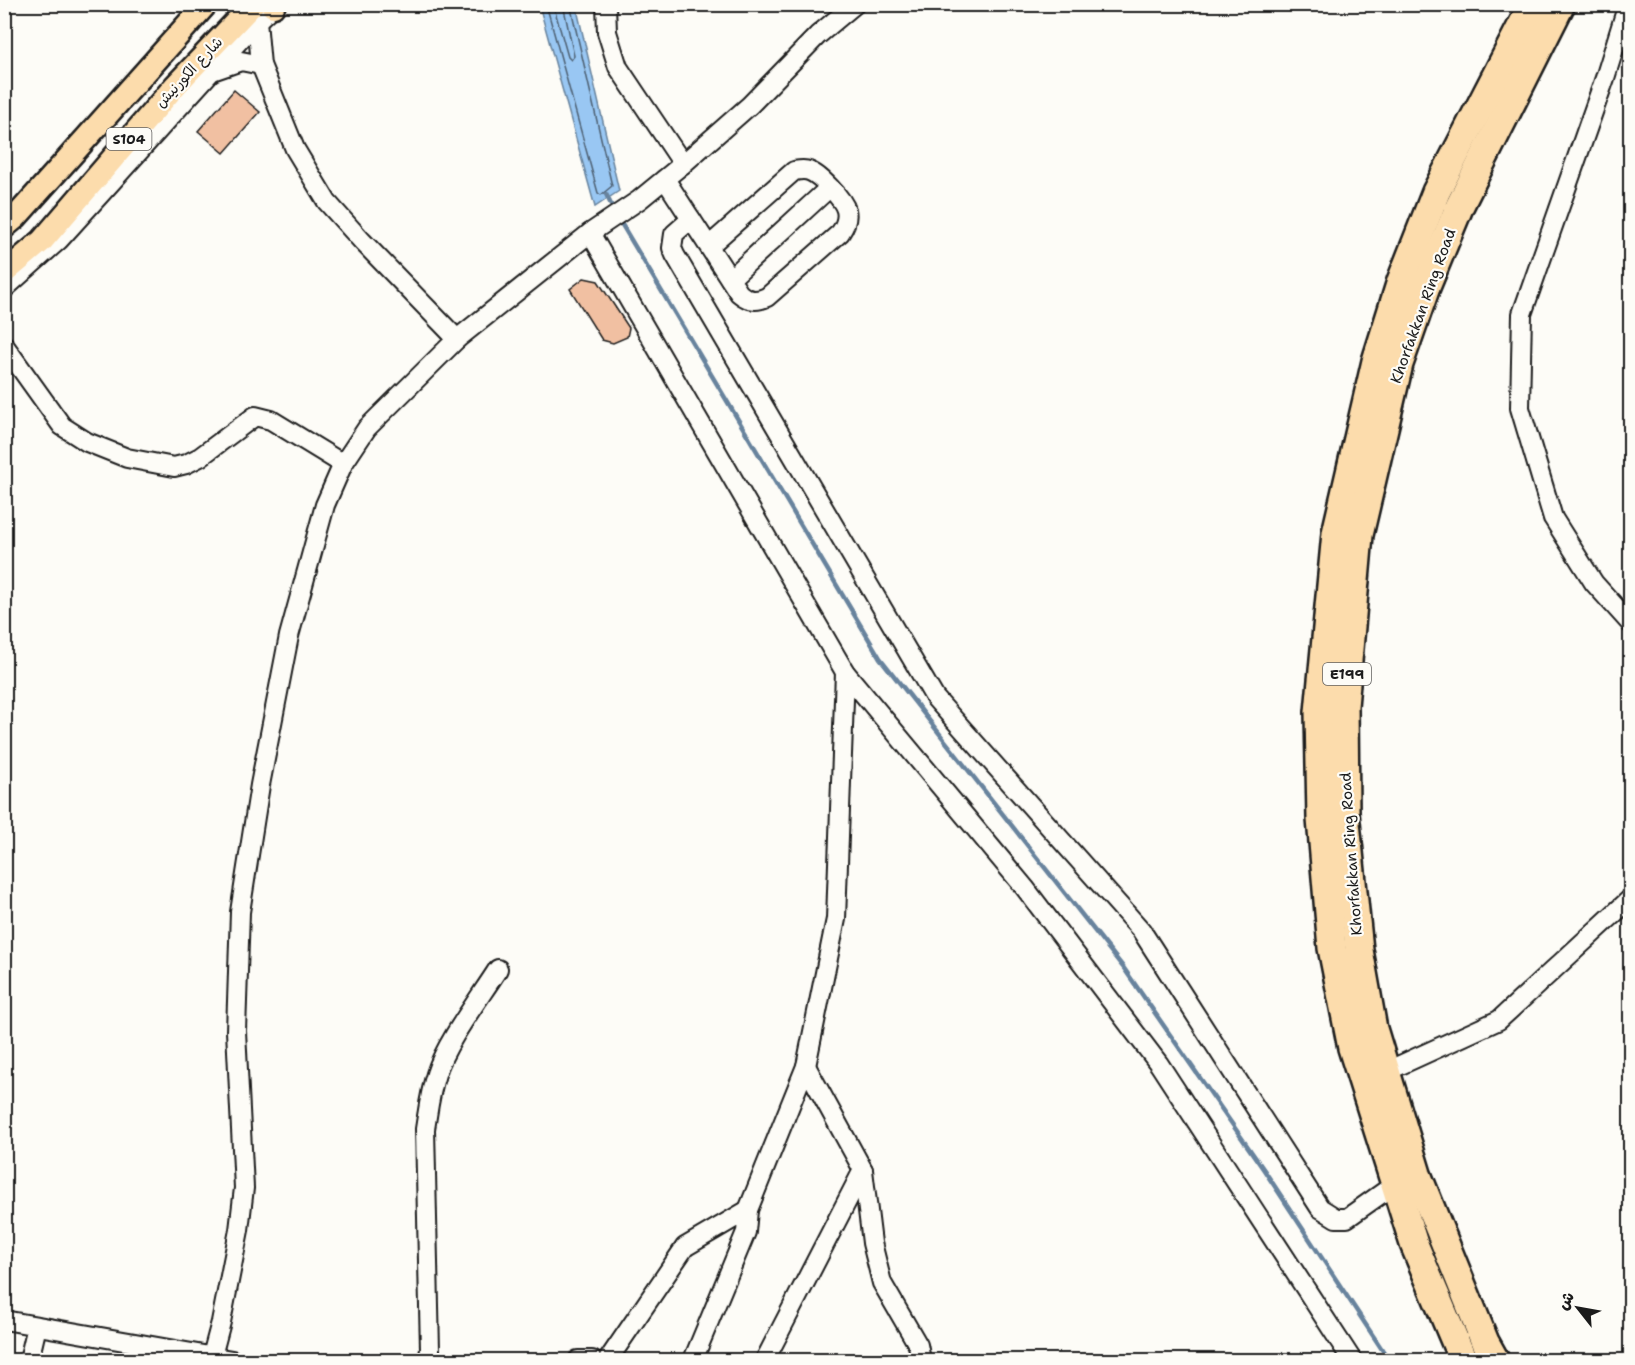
<svg xmlns="http://www.w3.org/2000/svg" width="1635" height="1365" font-family="'Shantell Sans','Playpen Sans Arabic',sans-serif">
  <style>
    .water { fill: #99c7f3; stroke: #67839d; stroke-width: 1.5 }
    .lines { fill: none; stroke-linecap: round; stroke-linejoin: round }
    .shore { stroke: #4e6072; stroke-width: 1.5 }
    .stream { stroke: #67839d; stroke-width: 4.5 }
    .building { fill: #f1c0a2; stroke: #1c1c1c; stroke-width: 1.5 }
    .minor-casing { stroke: #1c1c1c; stroke-width: 22 }
    .major-casing { stroke: #1c1c1c; stroke-width: 27 }
    .highway-casing { stroke: #1c1c1c; stroke-width: 32 }
    .minor { stroke: #fdfcf7; stroke-width: 18 }
    .major { stroke: #fcdcac; stroke-width: 22 }
    .highway { stroke: #fcdcac; stroke-width: 27 }
    .labels { text-anchor: middle; stroke-width: 4.5; stroke-linejoin: round; paint-order: stroke }
    .shield { fill: #fdfcf7; stroke: #605f5e; stroke-width: 1.5 }
    .shield-label { font-size: 14px; font-weight: bold; fill: #1c1c1c }
    .street-label { font-size: 15px; fill: #1c1c1c; stroke: #fdfcf7 }
  </style>
  <rect width="100%" height="100%" fill="#fdfcf7"/>
  <filter id="ink" filterUnits="userSpaceOnUse"><feTurbulence type="fractalNoise" baseFrequency=".0167" numOctaves="2"/><feDisplacementMap in="SourceGraphic" scale="12" xChannelSelector="R" yChannelSelector="G"/><feConvolveMatrix kernelMatrix="1 2 1 2 8 2 1 2 1" color-interpolation-filters="sRGB"/></filter>
  <g filter="url(#ink)">
    <path class="water" d="M539 5H576L619 191 595 207Z"/>
    <g class="lines">
      <g class="shore">
        <path d="M546 4 598 193 601 195 612 186 570 4"/>
        <path d="M553 4 568 57 571 60 574 56 563 4"/>
      </g>
      <g class="stream">
        <path d="M606 194 614 211"/>
        <path d="M618 218 880 658 1123 967 1264 1170 1389 1360"/>
      </g>
    </g>
    <g class="building">
      <path d="M234 90 260 112 224 153 198 131Z"/>
      <path d="M584 278 598 281 629 328 627 337 613 343 602 340 570 289Z"/>
    </g>
    <g class="lines">
      <g class="minor-casing">
        <g id="minor">
          <path d="M606 4 607 32 618 67 683 164"/>
          <path d="M1628 4 1605 78 1522 314 1520 408 1553 518 1594 583 1630 623"/>
          <path d="M261 65 295 149 327 202 362 241 457 339"/>
          <path d="M215 70 241 61 261 65 257 21"/>
          <path d="M665 179 739 293C748 301 756 302 767 297L840 233C845 226 848 218 846 210 843 199 819 174 809 171 804 169 800 170 794 171L709 246"/>
          <path d="M691 219 674 234 672 248 675 255 935 698 1141 930 1320 1208 1336 1218H1347L1395 1184"/>
          <path d="M590 233 845 672 1025 888 1159 1064 1352 1360"/>
          <path d="M730 279 829 188"/>
          <path d="M4 289 59 240 257 21 275 4"/>
          <path d="M4 345 62 426 87 442 127 458 174 467 186 464 200 457 255 416 271 420 343 464"/>
          <path d="M806 1066 836 919 845 672"/>
          <path d="M1385 1072 1499 1020 1630 899"/>
          <path d="M4 1320 232 1360"/>
          <path d="M212 1356 221 1322 239 1230 244 1188 236 1031 240 912 260 785 289 636 325 505 343 464 367 428 457 339 590 233 639 200 683 164 750 105 818 35 855 4"/>
          <path d="M29 1360 37 1326"/>
          <path d="M428 1360 430 1350 425 1129C428 1111 430 1092 436 1074 446 1042 479 999 498 969"/>
          <path d="M578 1360H592"/>
          <path d="M608 1360 685 1247 748 1210"/>
          <path d="M693 1360 746 1232 748 1210 806 1066 863 1170 872 1243 882 1283 918 1345 921 1360"/>
          <path d="M765 1360 863 1170"/>
        </g>
      </g>
      <g class="major-casing">
        <g id="major">
          <path d="M273 6 274 4"/>
          <path d="M4 227 16 217 206 4"/>
          <path d="M4 273 42 241 176 85 253 4"/>
        </g>
      </g>
      <g class="highway-casing">
        <g id="highway">
          <path d="M1463 1360 1414 1244 1352 1048 1332 948 1321 819 1319 712 1336 533 1376 361 1401 281 1436 192 1533 4"/>
          <path d="M1495 1360 1485 1342 1417 1174 1373 1029 1359 950 1345 813 1344 706 1359 535 1399 364 1426 287 1460 205 1561 4"/>
        </g>
      </g>
      <use href="#minor" class="minor"/>
      <use href="#major" class="major"/>
      <use href="#highway" class="highway"/>
    </g>
  </g>
  <g class="labels">
    <g class="shield">
      <rect x="106.5" y="128" width="45" height="22" rx="4.5"/>
      <rect x="1323" y="663" width="48" height="22" rx="4.5"/>
    </g>
    <g class="shield-label">
      <text x="129" y="144">S104</text>
      <text x="1347" y="679">E199</text>
    </g>
    <g class="street-label">
      <text transform="translate(189 72) rotate(-47)" y="5">شارع الكورنيش</text>
      <text transform="translate(1423 306) rotate(-70)" y="5">Khorfakkan Ring Road</text>
      <text transform="translate(1351 854) rotate(-94)" y="5">Khorfakkan Ring Road</text>
    </g>
  </g>
  <rect width="1635" height="1365" fill="none" stroke="#fdfcf7" stroke-width="24"/>
  <rect x="12" y="12" width="1611" height="1341" fill="none" stroke="#1c1c1c" stroke-width="2" filter="url(#ink)"/>
  <g transform="translate(1578 1308) rotate(301)" stroke="#fdfcf7" stroke-width="4.5" paint-order="stroke">
  <path d="M0-4.5L10 22L0 15L-10 22Z" fill="#1c1c1c"/>
  <text y="-9" font-size="16" font-weight="bold" text-anchor="middle" fill="#1c1c1c">ش</text>
  </g>
</svg>
